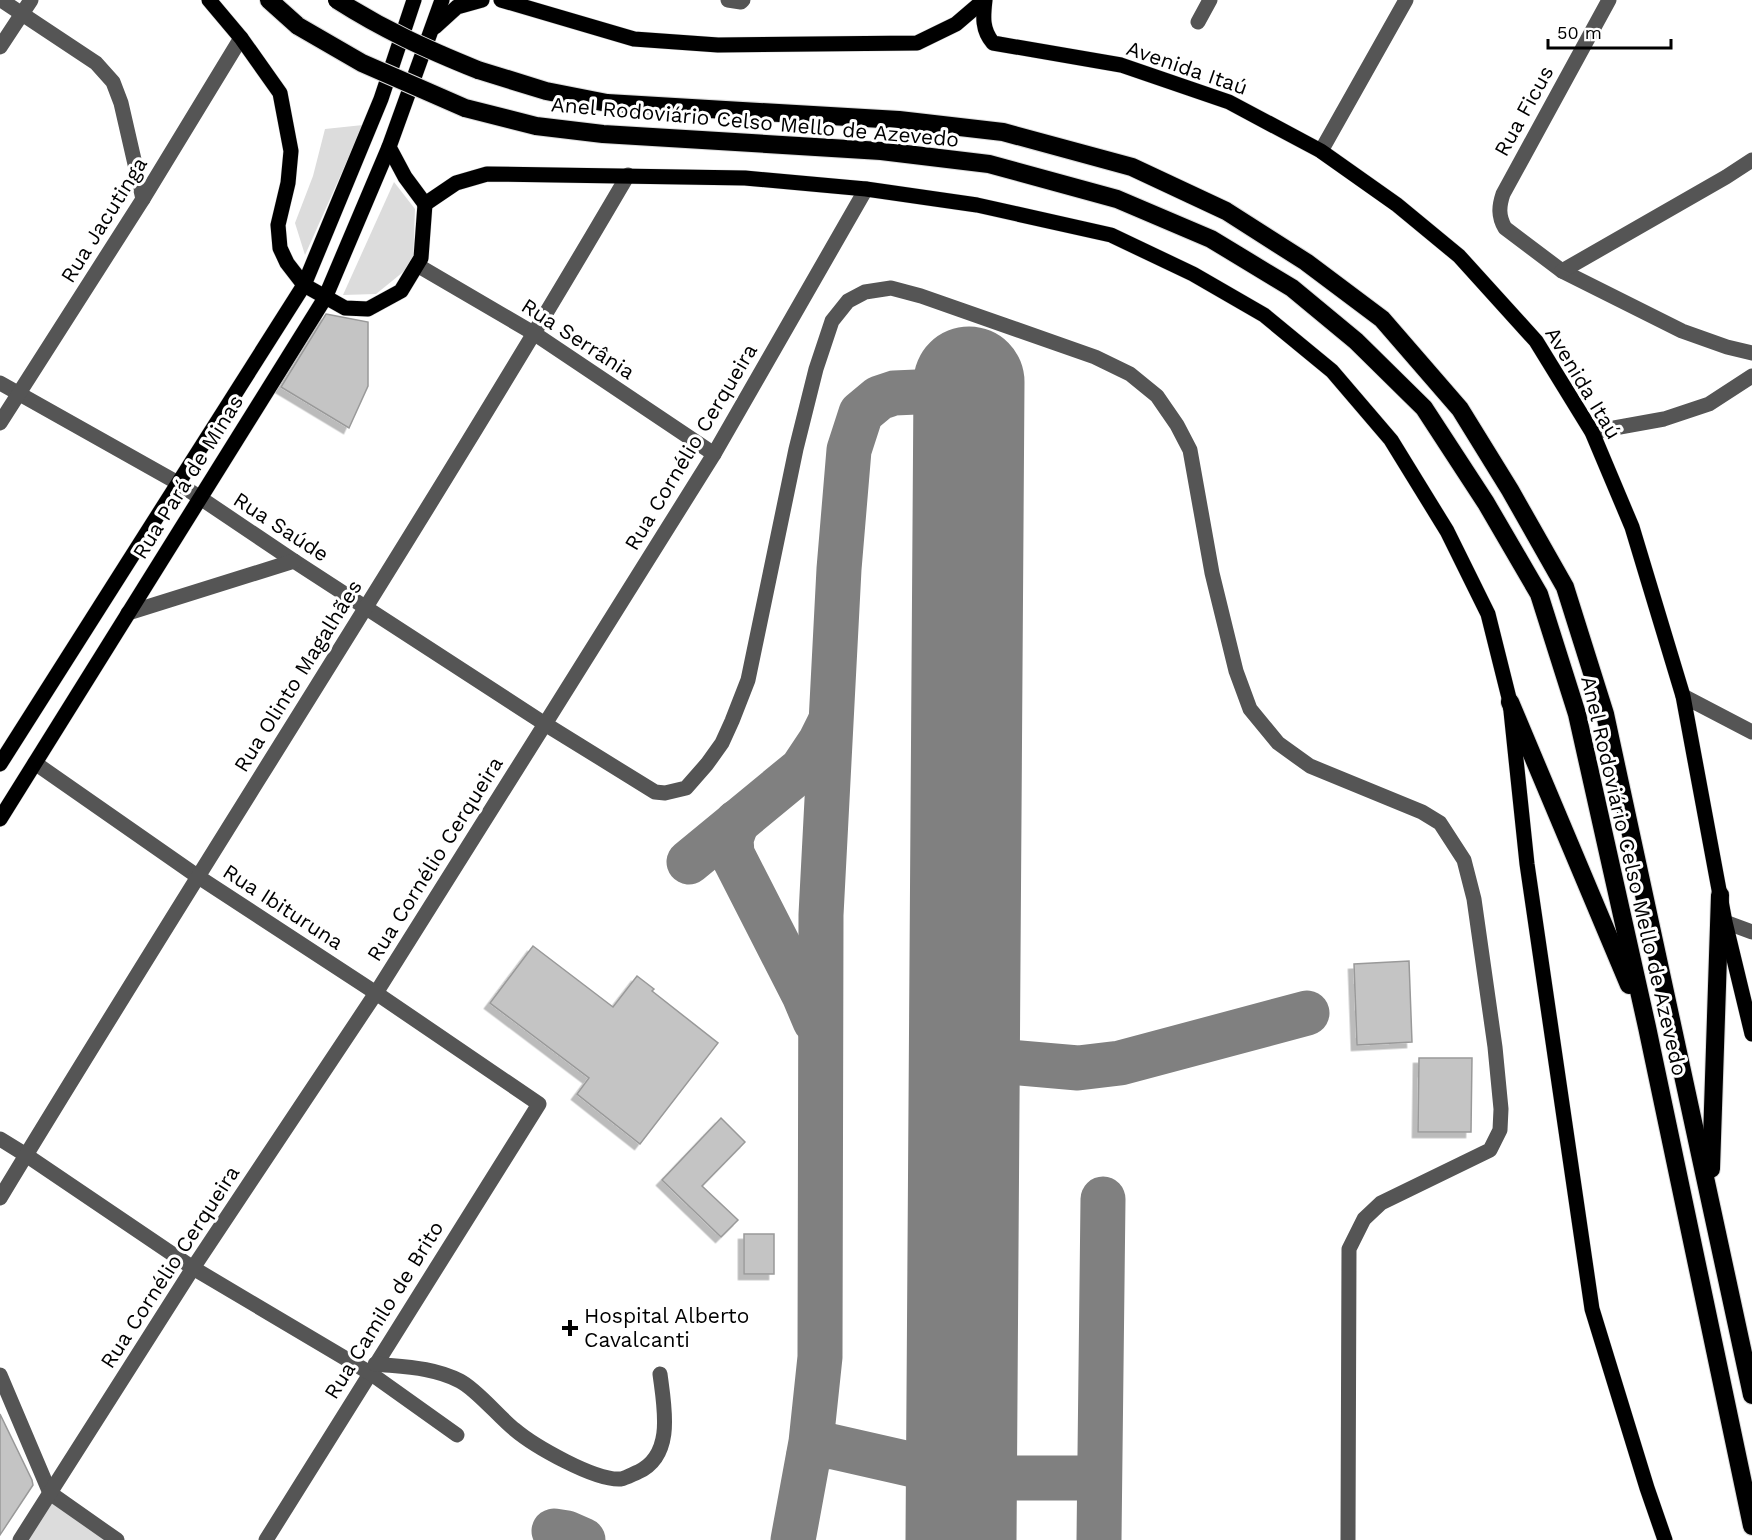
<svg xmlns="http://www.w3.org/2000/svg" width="1752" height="1540" font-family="'Work Sans',sans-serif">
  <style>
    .green { fill: #dcdcdc }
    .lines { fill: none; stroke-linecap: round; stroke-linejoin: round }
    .taxiway { stroke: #808080; stroke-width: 45 }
    .runway { stroke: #808080; stroke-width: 111 }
    .building { fill: #c4c4c4; stroke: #999; stroke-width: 1.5; filter: url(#shadow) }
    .major-casing { stroke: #dbdbdb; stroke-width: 16 }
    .highway-casing { stroke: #dbdbdb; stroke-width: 20 }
    .minor { stroke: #555; stroke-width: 15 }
    .major { stroke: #000; stroke-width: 15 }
    .highway { stroke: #000; stroke-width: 18 }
    .highway-bridge-casing { stroke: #dbdbdb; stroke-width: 20; stroke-linecap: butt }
    .highway-bridge { stroke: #000; stroke-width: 18 }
    .poi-dot { fill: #000; stroke: #fff; stroke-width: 2 }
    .labels { text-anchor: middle; stroke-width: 6; stroke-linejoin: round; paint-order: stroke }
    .street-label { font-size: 21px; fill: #000; stroke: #fff }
    .poi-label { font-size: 21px; fill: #000; stroke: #fff; text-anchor: start }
  </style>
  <defs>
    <filter id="shadow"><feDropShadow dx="-5.5" dy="5.5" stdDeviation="0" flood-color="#0004"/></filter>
  </defs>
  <rect width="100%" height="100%" fill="#fff"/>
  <g class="green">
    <path d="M363 125 305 255 295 223 313 176 325 129Z"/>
    <path d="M394 182 415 209 413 264 376 294 343 295Z"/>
    <path d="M51 1500 107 1540H27Z"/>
  </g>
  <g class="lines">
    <g class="taxiway">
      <path d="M737 822 731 839 732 854 804 995 815 1021"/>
      <path d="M689 862 802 769 820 742 830 722"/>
      <path d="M964 1072 985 1060 1078 1068 1120 1063 1307 1013"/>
      <path d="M809 1455 819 1448 830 1446 940 1471 955 1482 961 1492"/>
      <path d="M961 1501 973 1485 983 1478H1086L1095 1484 1099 1492"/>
      <path d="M554 1531 567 1533 583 1540"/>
      <path d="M793 1540 811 1442 820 1357 821 915 839 569 849 450 861 413 879 398 894 393 940 391 956 392 969 397"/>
      <path d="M1099 1540 1103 1199"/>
    </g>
    <path class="runway" d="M961 1540 969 382"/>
  </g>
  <g class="building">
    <path d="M326 314 368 322V386L349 428 281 387Z"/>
    <path d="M533 946 613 1007 637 976 654 989 652 991 718 1043 640 1144 577 1094 589 1078 490 1003Z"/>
    <path d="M1409 961 1412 1042 1357 1045 1354 964Z"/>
    <path d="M1419 1058H1472L1471 1132H1418Z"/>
    <path d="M721 1118 745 1142 702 1186 738 1220 721 1237 662 1180Z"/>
    <rect x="744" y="1234" width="30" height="40"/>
    <path d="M0 1414 32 1480 33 1485 0 1535Z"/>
  </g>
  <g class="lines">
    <g class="major-casing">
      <g id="major">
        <path d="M209 0 241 38 280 93 291 151 288 183 278 225 280 248 287 263 304 285 345 308 368 309 401 291 421 258 425 204"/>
        <path d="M501 0 634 39 718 45 917 43 956 24 984 0"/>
        <path d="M985 0C983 17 982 30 993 43L1121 65 1229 102 1321 151 1396 204 1459 256 1536 341 1592 432 1632 527 1683 696 1725 922 1752 1034"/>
        <path d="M435 27 457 7 482 0"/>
        <path d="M389 147 405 177 425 204"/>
        <path d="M425 204 456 183 487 174 745 178 866 189 977 205 1111 235 1193 274 1264 315 1332 371 1391 440 1447 531 1488 614 1510 702 1527 864 1592 1309 1647 1488 1665 1540"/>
        <path d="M0 764 304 285 381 99 414 0"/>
        <path d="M0 819 325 298 389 147 442 0"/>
      </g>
    </g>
    <g class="highway-casing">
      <g id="highway">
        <path d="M269 0 298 26"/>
        <path d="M478 70 546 91 607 103 899 120 1003 132 1132 167 1226 211 1306 262 1382 319 1460 409 1510 490 1565 587 1605 714 1752 1395"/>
        <path d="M465 108 536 126 603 134 881 151 989 164 1117 199 1211 239 1292 288 1356 341 1424 408 1486 503 1539 594 1577 714 1647 1027 1752 1526"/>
        <path d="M1510 702 1629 985"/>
        <path d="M1711 1169 1720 895"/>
      </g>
    </g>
    <g class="minor">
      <path d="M1 0 96 63 113 82 121 103 143 199"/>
      <path d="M728 0 741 2 743 0"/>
      <path d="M1609 0 1503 194C1499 206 1498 216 1505 228L1562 271 1682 331 1727 347 1752 353"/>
      <path d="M1198 22 1210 0"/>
      <path d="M0 47 31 0"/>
      <path d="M1321 151 1406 0"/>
      <path d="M417 265 535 334 714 454"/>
      <path d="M1562 271 1726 177 1752 160"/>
      <path d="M0 383 178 483 294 561 545 724 655 792 665 793 686 788 707 764 722 743 732 721 748 680 796 449 816 369 832 321 848 301 865 292 891 288 921 296 1095 357 1130 374 1157 396 1177 425 1190 450 1212 573 1236 671 1250 709 1278 743 1310 766 1422 812 1440 823 1464 860 1474 899 1495 1047 1501 1109 1500 1130 1490 1150 1381 1203 1364 1219 1349 1249 1348 1540"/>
      <path d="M0 423 143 199 241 38"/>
      <path d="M1592 432 1664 419 1709 404 1752 376"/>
      <path d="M128 613 294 561"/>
      <path d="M1683 696 1752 732"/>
      <path d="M35 763 197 876 376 993 539 1104 266 1540"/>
      <path d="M1725 922 1752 932"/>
      <path d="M0 1139 26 1155 193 1268 370 1373 457 1435"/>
      <path d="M0 1198C207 856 426 520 628 175"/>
      <path d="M375 1364C404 1367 433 1367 460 1381 476 1389 499 1417 514 1429 534 1446 595 1481 621 1479 626 1478 633 1474 638 1472 675 1455 664 1406 660 1374"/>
      <path d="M0 1375 50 1493 117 1540"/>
      <path d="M20 1540 193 1268 376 993 545 724 714 454 866 189"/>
    </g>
    <use href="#major" class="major"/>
    <use href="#highway" class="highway"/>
    <g class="highway-bridge-casing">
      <g id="highway-bridge">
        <path d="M337 0C384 30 426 49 478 70"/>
        <path d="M298 26 362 63 465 108"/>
      </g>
    </g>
    <use href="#highway-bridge" class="highway-bridge"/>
  </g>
  <path class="poi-dot" d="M567 1319h6v6h6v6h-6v6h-6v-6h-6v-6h6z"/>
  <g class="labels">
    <g class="street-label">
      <text transform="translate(1187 68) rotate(19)" y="7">Avenida Itaú</text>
      <text transform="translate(1524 111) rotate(-61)" y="7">Rua Ficus</text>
      <text transform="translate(755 122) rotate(5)" y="7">Anel Rodoviário Celso Mello de Azevedo</text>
      <text transform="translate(104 220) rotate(-58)" y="7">Rua Jacutinga</text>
      <text transform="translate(578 339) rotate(33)" y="7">Rua Serrânia</text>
      <text transform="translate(1583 383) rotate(59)" y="7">Avenida Itaú</text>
      <text transform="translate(691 447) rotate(-59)" y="7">Rua Cornélio Cerqueira</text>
      <text transform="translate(188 477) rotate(-58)" y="7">Rua Pará de Minas</text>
      <text transform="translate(281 527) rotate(33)" y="7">Rua Saúde</text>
      <text transform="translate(298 676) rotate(-58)" y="7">Rua Olinto Magalhães</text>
      <text transform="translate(435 859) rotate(-58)" y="7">Rua Cornélio Cerqueira</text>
      <text transform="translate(1634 876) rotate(77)" y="7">Anel Rodoviário Celso Mello de Azevedo</text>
      <text transform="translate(283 907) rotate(33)" y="7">Rua Ibituruna</text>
      <text transform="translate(170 1267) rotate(-57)" y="7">Rua Cornélio Cerqueira</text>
      <text transform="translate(384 1310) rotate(-58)" y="7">Rua Camilo de Brito</text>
    </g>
    <g class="poi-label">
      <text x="584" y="1323">Hospital Alberto<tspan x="584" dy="24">Cavalcanti</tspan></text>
    </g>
  </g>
  <path d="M1548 39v9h123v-9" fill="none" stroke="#000000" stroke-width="3"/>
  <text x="1557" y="39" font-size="18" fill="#000000" stroke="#ffffff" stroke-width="4.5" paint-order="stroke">50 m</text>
</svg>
